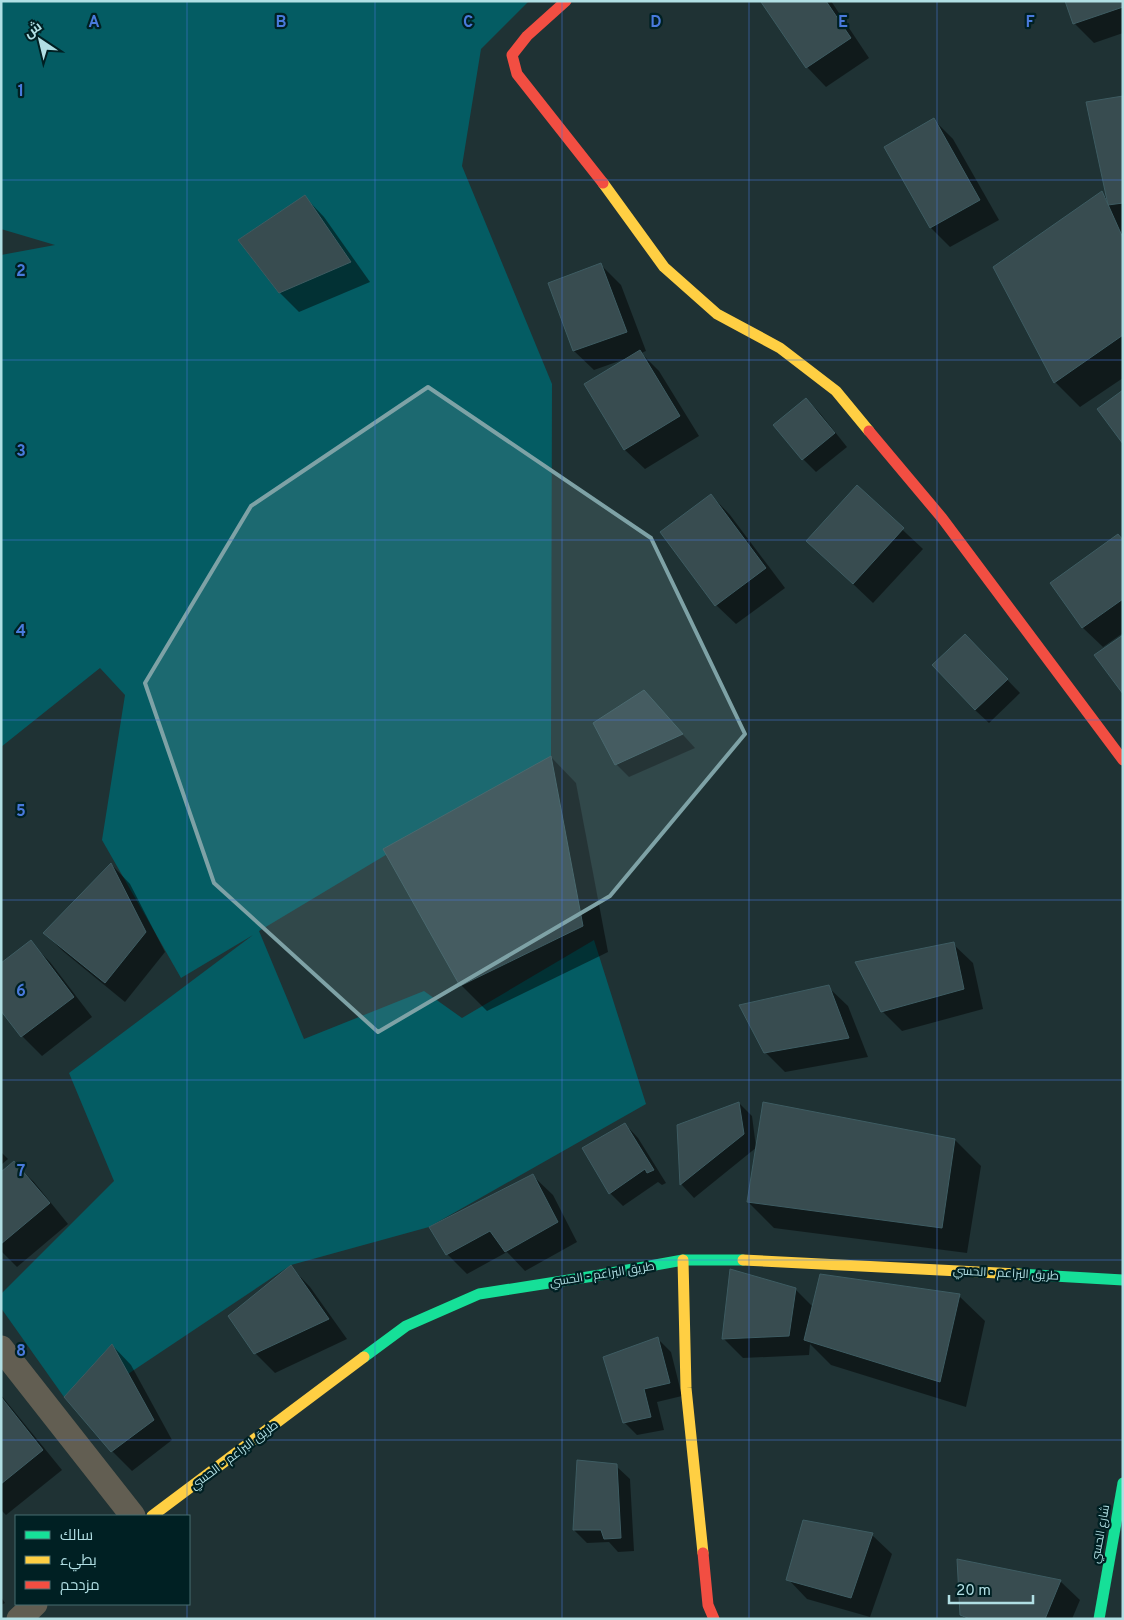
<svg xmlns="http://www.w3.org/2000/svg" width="1124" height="1620" font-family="Overpass,Cairo,sans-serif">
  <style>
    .green { fill: #045c63; fill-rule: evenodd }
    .shadow { fill: #0007 }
    .building { fill: #384c50; stroke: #3e5c62 }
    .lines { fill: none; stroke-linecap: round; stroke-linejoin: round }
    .street { stroke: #625e52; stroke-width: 25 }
    .fast { stroke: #16e098; stroke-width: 11 }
    .slow { stroke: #ffcf43; stroke-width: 11 }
    .jam { stroke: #f24e42; stroke-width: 11 }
    .marked { fill: #7ea2a6; fill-opacity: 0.2; stroke: #7ea2a6; stroke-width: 4; stroke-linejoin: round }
    .grid { fill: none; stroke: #497adc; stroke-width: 1; stroke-opacity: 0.55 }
    .labels { text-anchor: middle; stroke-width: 4.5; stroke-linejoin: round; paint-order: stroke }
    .street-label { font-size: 12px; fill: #b1dfe4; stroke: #002023 }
    .grid-label { font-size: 16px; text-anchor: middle; font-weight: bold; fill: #497adc; stroke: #002023; stroke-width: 4.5; stroke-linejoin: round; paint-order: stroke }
  </style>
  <rect width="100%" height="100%" fill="#1f3234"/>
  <path class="green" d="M1 1H529L481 49 462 166 552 384 551 756 259 931 304 1039 424 991 462 1018 594 940 646 1104 429 1227 291 1265 128 1374 112 1344 64 1397 1 1308V1294L114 1181 69 1073 253 935 181 978 102 840 125 695 100 668 1 747V255L55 245 1 229ZM305 196 351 262 279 293 238 240Z"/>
  <g class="shadow">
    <path d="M764 1H831L869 58 826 87 807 67Z"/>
    <path d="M1123 1V33L1094 43 1074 23Z"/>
    <path d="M1123 97V378L1080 407 1055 382 1101 193 1108 199Z"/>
    <path d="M934 120 953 139 999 220 950 247 931 228 885 147Z"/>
    <path d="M305 197 324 217 370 282 299 312 279 292Z"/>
    <path d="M601 265 621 285 646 351 641 353 659 371 699 436 645 469 625 450 586 384 625 360V359L594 370 574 351 550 284Z"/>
    <path d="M806 399 819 412 847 447 816 472 803 459Z"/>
    <path d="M857 487 923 549 873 603 808 541Z"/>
    <path d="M711 495 730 515 785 588 736 624 716 605Z"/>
    <path d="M1123 540V633L1103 647 1083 628 1052 583Z"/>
    <path d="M978 649 1020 693 989 723 975 710Z"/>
    <path d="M644 692 695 748 629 777 616 764Z"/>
    <path d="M551 757 576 783 608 952 487 1011 461 985Z"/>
    <path d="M111 864 130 884 165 952 125 1002 64 952 44 933Z"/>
    <path d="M30 942 50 962 92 1017 42 1056 22 1036Z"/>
    <path d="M953 944 973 963 983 1009 902 1031 882 1011Z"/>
    <path d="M828 987 848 1006 868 1057 785 1072 765 1052Z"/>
    <path d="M739 1103 752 1116 756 1147 764 1103 955 1140 981 1166 967 1253 774 1228 748 1202 757 1147 694 1198 682 1185 678 1126Z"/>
    <path d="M625 1124 638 1138 666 1183 662 1185 658 1182 623 1206 610 1193Z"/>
    <path d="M1 1152 8 1159 1 1165Z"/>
    <path d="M14 1163 34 1182 68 1224 17 1267 1 1251V1174Z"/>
    <path d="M533 1176 553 1195 577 1242 525 1271 507 1252 467 1274 447 1254Z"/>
    <path d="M291 1267 310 1287 347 1339 275 1373 255 1353Z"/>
    <path d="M795 1289 813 1307 959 1296 985 1321 966 1407 831 1365 810 1344 809 1355 743 1358 724 1339Z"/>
    <path d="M658 1339 671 1352 682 1396 657 1402 664 1430 637 1435 624 1422Z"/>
    <path d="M112 1345 131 1365 172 1440 132 1471 112 1451Z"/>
    <path d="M1 1395 62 1470 6 1515 1 1510Z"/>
    <path d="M616 1466 630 1479 634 1551 618 1552 609 1542 587 1543 574 1530Z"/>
    <path d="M872 1535 892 1554 870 1617 807 1599 788 1579Z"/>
    <path d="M1060 1581 1080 1600 1072 1619H965L961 1615Z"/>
    <path d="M1 1597 5 1603 1 1605Z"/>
  </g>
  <g class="building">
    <path d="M762 1H826L851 38 806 68 761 2Z"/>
    <path d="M1065 1H1123V7L1073 24Z"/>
    <path d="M1123 96V203L1108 205 1086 102Z"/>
    <path d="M934 118 980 200 930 228 884 147Z"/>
    <path d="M1102 191 1123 238V335L1054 383 993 267Z"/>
    <path d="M305 195 351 262 279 293 238 240Z"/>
    <path d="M601 263 627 332 573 351 548 283Z"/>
    <path d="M640 350 680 416 624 450 584 384Z"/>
    <path d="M1123 390V444L1097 409Z"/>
    <path d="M806 398 835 433 802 460 773 425Z"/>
    <path d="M857 485 904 528 853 584 806 541Z"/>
    <path d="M711 494 766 568 715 606 660 532Z"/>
    <path d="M1118 534 1123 540V599L1082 628 1050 583Z"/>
    <path d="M965 634 1008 679 975 710 932 665Z"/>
    <path d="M1123 635V694L1094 655Z"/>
    <path d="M644 690 683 734 615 765 593 723Z"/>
    <path d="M551 756 583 926 460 986 383 849Z"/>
    <path d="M111 863 146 932 105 983 43 933Z"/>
    <path d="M31 940 74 997 21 1037 1 1011V963Z"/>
    <path d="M954 942 964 989 881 1012 855 962Z"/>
    <path d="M829 985 849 1038 764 1053 739 1005Z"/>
    <path d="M739 1102 744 1134 680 1185 677 1125Z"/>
    <path d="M763 1102 955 1139 942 1228 747 1202Z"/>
    <path d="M625 1123 654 1170 647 1173 645 1169 609 1194 582 1148Z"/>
    <path d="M14 1161 50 1203 1 1244V1172Z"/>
    <path d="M533 1174 558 1222 505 1252 490 1231 446 1255 429 1227Z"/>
    <path d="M291 1265 329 1319 254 1354 228 1316Z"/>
    <path d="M730 1269 796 1288 789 1336 722 1339Z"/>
    <path d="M820 1274 960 1294 940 1382 804 1340Z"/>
    <path d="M658 1337 670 1383 644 1389 651 1417 623 1423 603 1357Z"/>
    <path d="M112 1344 154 1420 111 1452 64 1397Z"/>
    <path d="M1 1397 43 1450 1 1484Z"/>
    <path d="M577 1460 617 1464 621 1538 604 1539 601 1530H573Z"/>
    <path d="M803 1520 873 1533 851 1598 786 1580Z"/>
    <path d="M957 1559 1061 1580 1045 1619H970L960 1615Z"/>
  </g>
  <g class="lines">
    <g class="street">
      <path d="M1 1348 133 1516"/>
      <path d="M19 1619 35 1604"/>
    </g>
    <g class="fast">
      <path d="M1019 1274 1123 1280"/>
      <path d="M364 1357 406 1326 479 1294 600 1275 683 1260H743"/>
      <path d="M1099 1619 1123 1483"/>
    </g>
    <g class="slow">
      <path d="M603 183 664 267 717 314 780 348 836 391 869 431"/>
      <path d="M683 1260 686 1388 703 1553"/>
      <path d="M743 1260 1019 1274"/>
      <path d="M152 1516 364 1357"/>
    </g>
    <g class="jam">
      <path d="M566 1 527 36 512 55 517 74 603 183"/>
      <path d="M869 431 942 518 1123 760"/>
      <path d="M703 1553 708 1605 714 1619"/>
    </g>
  </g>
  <path class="marked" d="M428 387 651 538 745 734 610 896 378 1032 214 883 145 683 251 506Z"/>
  <path class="grid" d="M187 1V1516M375 1V1619M562 1V1619M749 1V1619M937 1V1619M1 180H1123M1 360H1123M1 540H1123M1 720H1123M1 900H1123M1 1080H1123M1 1260H1123M1 1440H1123M187 1604V1619"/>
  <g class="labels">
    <g class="street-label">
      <text transform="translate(1006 1273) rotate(3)" y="4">طريق البراعم - الحسي</text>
      <text transform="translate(602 1274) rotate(-9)" y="4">طريق البراعم - الحسي</text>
      <text transform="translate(234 1455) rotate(-37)" y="4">طريق البراعم - الحسي</text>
      <text transform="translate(1100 1534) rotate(-80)" y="4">شارع الحسي</text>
    </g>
  </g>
  <g class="grid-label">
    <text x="94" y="27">A</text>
    <text x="281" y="27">B</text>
    <text x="468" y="27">C</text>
    <text x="656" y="27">D</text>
    <text x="843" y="27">E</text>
    <text x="1030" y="27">F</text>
    <text x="21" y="96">1</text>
    <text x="21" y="276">2</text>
    <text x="21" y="456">3</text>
    <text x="21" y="636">4</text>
    <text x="21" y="816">5</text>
    <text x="21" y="996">6</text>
    <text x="21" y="1176">7</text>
    <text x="21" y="1356">8</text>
  </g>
  <rect width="1124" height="1620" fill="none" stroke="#b1dfe4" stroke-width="5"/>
  <rect x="15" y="1515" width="175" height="90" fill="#002023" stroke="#476c70"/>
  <rect x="25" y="1531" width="25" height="8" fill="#16e098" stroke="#476c70"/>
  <text x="60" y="1540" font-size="15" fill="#b1dfe4">سالك</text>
  <rect x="25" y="1556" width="25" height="8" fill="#ffcf43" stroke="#476c70"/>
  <text x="60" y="1565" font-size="15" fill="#b1dfe4">بطيء</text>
  <rect x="25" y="1581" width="25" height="8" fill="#f24e42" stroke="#476c70"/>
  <text x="60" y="1590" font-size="15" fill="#b1dfe4">مزدحم</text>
  <g transform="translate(40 40) rotate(325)" stroke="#002023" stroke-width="4" paint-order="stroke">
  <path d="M0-4L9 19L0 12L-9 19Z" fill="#b1dfe4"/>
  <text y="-8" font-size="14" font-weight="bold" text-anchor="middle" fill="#b1dfe4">ش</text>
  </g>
  <path d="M949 1595v8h84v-8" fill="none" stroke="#b1dfe4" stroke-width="2.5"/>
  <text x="956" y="1595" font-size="15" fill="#b1dfe4" stroke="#002023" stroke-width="4" paint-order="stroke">20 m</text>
</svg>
